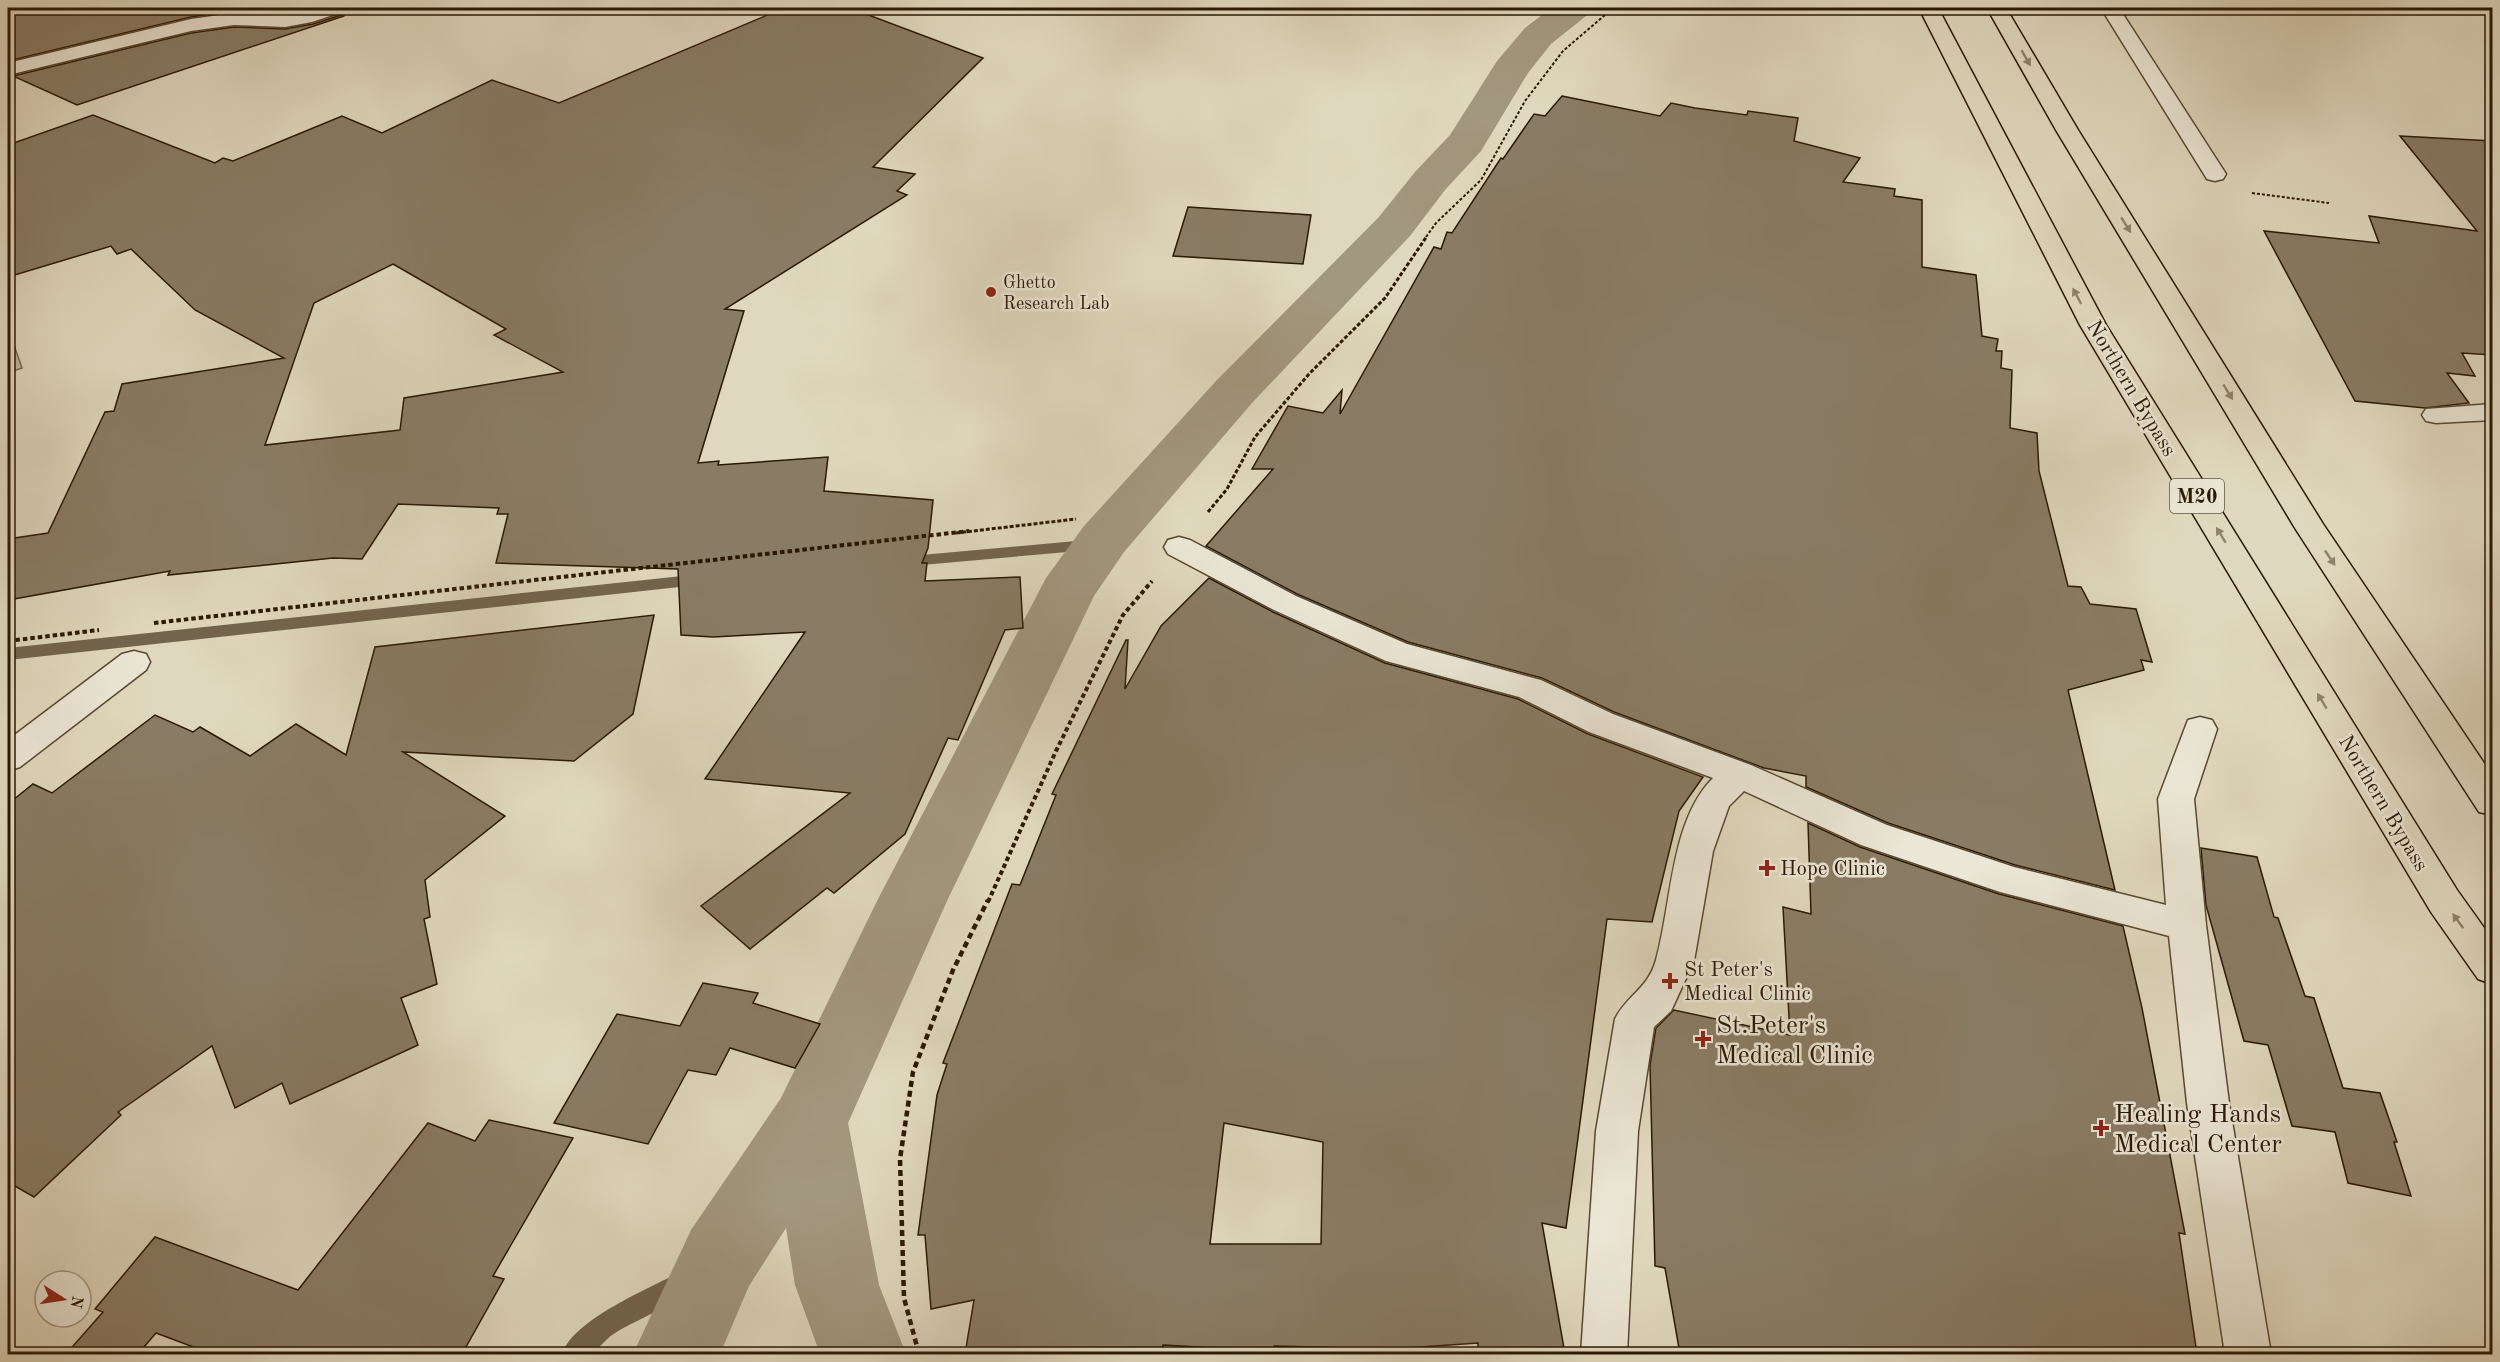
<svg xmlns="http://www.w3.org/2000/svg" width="2500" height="1362" font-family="'Old Standard TT',serif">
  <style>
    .green { fill: #c1b89f; stroke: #766852; stroke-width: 1.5 }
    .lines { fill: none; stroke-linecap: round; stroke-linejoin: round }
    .stream { fill: #72654e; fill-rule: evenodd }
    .canal { fill: #a2977f; fill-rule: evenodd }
    .building { fill: #897c65; stroke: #2a1905; stroke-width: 1.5; fill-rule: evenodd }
    .street-casing { stroke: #584933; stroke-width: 3 }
    .highway-casing { stroke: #2a1905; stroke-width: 3 }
    .path-far3 { stroke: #2a1905; stroke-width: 2; stroke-dasharray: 3 2; stroke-linecap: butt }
    .path-far2 { stroke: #2a1905; stroke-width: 3; stroke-dasharray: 4 2; stroke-linecap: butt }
    .path-far1 { stroke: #2a1905; stroke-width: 4; stroke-dasharray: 4.5 3; stroke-linecap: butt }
    .path { stroke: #2a1905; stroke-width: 4.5; stroke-dasharray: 6 4; stroke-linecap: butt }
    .street { fill: #ebe6d5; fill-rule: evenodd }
    .highway { fill: #e0d8be; fill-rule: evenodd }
    .oneway { fill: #8e826b }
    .poi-dot { fill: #8f2418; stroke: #ebe6d5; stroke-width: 2 }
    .labels { text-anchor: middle; stroke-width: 5; stroke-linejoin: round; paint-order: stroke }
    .far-poi-label { font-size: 18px; fill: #2a1905; stroke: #ebe6d5; text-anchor: start }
    .shield { fill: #ebe6d5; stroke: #645643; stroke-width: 1.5 }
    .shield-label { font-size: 20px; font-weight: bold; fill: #2a1905 }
    .street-label { font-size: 21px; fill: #2a1905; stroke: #ebe6d5 }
    .poi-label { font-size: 21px; fill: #2a1905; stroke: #ebe6d5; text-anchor: start }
    .near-poi-label { font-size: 26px; fill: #2a1905; stroke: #ebe6d5; text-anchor: start }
  </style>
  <rect width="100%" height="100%" fill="#e0d8be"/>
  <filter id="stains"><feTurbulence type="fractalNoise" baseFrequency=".00333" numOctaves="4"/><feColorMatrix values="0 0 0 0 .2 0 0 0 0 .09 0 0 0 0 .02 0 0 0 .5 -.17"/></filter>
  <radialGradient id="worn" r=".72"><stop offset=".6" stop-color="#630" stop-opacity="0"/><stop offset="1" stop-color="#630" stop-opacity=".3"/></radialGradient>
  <path class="green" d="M8 328 22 368 8 373Z"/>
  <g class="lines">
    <g class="stream">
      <path d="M1104 534 1110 535 1112 539 1110 543 1090 550 899 567 893 566 891 562 893 558 899 557 1087 540Z"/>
      <path d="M701 574 707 576 709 580 707 584 8 660V648Z"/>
      <path d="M720 1246 729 1250 732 1258C719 1289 641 1315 612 1335 605 1340 599 1348 592 1354H562C574 1318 652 1288 685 1269 698 1262 707 1252 720 1246Z"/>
    </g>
    <path class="canal" d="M1551 8H1591L1586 16 1551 44 1528 73 1481 151 1445 190 1410 236 1252 403 1124 552 1094 596 947 901 848 1123 879 1285 906 1354H820L795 1285 786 1228 749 1286 720 1354H633L691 1230 781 1098 877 901 1046 578 1084 526 1216 381 1378 218 1415 172 1450 135 1497 61 1525 28Z"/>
  </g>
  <g class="building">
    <path d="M8 8H309L285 13 234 11 191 17 8 61Z"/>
    <path d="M784 8H850L983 58 873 167 915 174 897 191 907 195 725 309 744 311 698 463 719 461 718 465 828 457 824 491 933 500 928 548 922 563H927L925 581 1020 577 1023 628 1005 630 958 740 948 738 905 834 834 893 827 888 750 949 701 906 850 793 705 779 805 632 713 637 681 635 678 569 496 563 508 514H497L499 508 398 504 362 559 333 558 168 575 170 571 8 600V539L48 533 105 412 114 411 122 384 284 358 195 310 131 249 117 254 111 246 8 277V145L93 115 215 163 223 158 233 161 342 116 382 133 492 80 559 103ZM393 264 506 329 494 335 563 372 404 398 400 430 265 445 314 303Z"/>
    <path d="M344 14V16L77 105 13 76 191 33 234 27 285 29 313 24Z"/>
    <path d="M1562 96 1660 116 1671 103 1695 108 1747 115 1748 111 1798 118 1794 141 1860 158 1843 182 1895 189 1894 196 1922 200V267L1976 275 1982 336 1998 339 1996 351H2002L2001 368 2012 370 2010 428 2037 433 2039 471 2068 586 2081 587 2090 604 2136 609 2152 662 2141 660 2144 670 2068 690 2115 890 2015 865 1888 823 1806 787V776L1764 768 1614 712 1542 678 1408 642 1297 594 1206 546 1273 469H1252L1288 406 1323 413 1342 390 1340 414 1434 247 1441 249 1447 232 1452 233 1501 158 1503 159 1534 114 1545 116Z"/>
    <path d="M2400 136 2493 141V355L2462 353 2475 376 2447 373 2469 403 2425 408 2355 401 2264 231 2379 243 2369 216 2477 231Z"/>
    <path d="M1188 207 1311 215 1303 264 1173 256Z"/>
    <path d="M1209 578 1273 612 1385 663 1518 699 1588 734 1703 777 1679 811 1652 922 1607 919 1566 1228 1542 1223 1565 1354H1478V1343L1392 1349 1274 1346V1351L1163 1345 1162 1354H965L974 1300 931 1309 925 1235H918L937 1095 947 1064 943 1063 1012 884 1020 885 1056 795 1052 794 1126 640H1128L1125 689 1161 626ZM1224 1123 1323 1142 1321 1244H1210Z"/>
    <path d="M654 615 633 714 574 761 403 752 505 816 425 880 430 917 424 919 437 984 401 998 418 1045 290 1104 282 1083 235 1108 212 1046 118 1112 121 1115 34 1197 8 1182V804L33 784 52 793 155 715 193 732 200 727 250 756 296 724 346 755 375 647Z"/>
    <path d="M1808 823 1860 847 1999 894 2123 926 2142 1008 2185 1234 2179 1233 2197 1354H1680L1665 1268 1655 1266 1650 1065 1656 1028 1674 1010 1790 1035 1783 907 1811 914Z"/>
    <path d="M2201 848 2257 857 2274 917 2278 918 2305 996 2314 998 2343 1088 2380 1093 2397 1142H2394L2411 1196 2348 1183 2335 1132 2292 1126 2268 1045 2244 1041 2206 905Z"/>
    <path d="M703 983 758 993 753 1003 820 1024 795 1068 730 1048 716 1075 688 1070 648 1144 554 1123 617 1014 680 1026Z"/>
    <path d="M489 1120 573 1138 493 1276 504 1279 462 1354H212L156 1333 138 1354H66L103 1312 95 1309 155 1237 298 1290 428 1123 475 1141Z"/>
  </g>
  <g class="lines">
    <g class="street-casing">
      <g id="street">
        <path d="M317 8H345L342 12 312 22 285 27 234 25 191 31 8 75V63L191 19 234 13 285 15Z"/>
        <path d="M2101 8H2119L2226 174 2223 179 2215 181 2207 179Z"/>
        <path d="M2492 404V420L2436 423 2426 421 2422 415 2426 409Z"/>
        <path d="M1179 537 1190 540 1296 596 1407 644 1541 680 1613 714 1751 765 1887 825 2014 867 2166 905 2158 799 2188 720 2200 717 2212 720 2217 729 2194 799 2206 925 2229 1103 2271 1354H2225L2187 1103 2169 936 2000 892 1861 845 1744 791 1729 806 1713 851 1694 961 1671 1011 1654 1027 1638 1131 1627 1354H1581L1596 1131 1615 1019C1627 995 1648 989 1656 960 1672 904 1670 821 1713 778L1589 732 1519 697 1386 661 1274 610 1168 554 1164 547 1168 540Z"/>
        <path d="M134 651 146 654 150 662 146 670 20 767 8 771V740L122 654Z"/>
      </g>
    </g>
    <g class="highway-casing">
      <g id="highway">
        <path d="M1919 8H1938L2106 325 2457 890 2492 939V984L2478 979 2431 912 2080 325Z"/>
        <path d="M1987 8H2006L2078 130 2323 524 2492 775V815L2479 812 2295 528 2056 130Z"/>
      </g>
    </g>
    <g class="path-far3">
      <path d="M2252 193 2329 203"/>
      <path d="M1426 237 1436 223 1481 180 1525 101 1563 51 1613 8"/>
    </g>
    <g class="path-far2">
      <path d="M1208 512 1227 489 1255 437 1309 374 1385 298 1427 236"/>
      <path d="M956 533 1076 519"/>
    </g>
    <g class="path-far1">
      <path d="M154 623 969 531"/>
      <path d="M8 641 99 630"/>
      <path d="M988 902 1056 751 1123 615 1152 581"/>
    </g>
    <path class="path" d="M919 1354 904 1298 900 1159 913 1072 953 970 988 900"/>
    <use href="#street" class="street"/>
    <use href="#highway" class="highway"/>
  </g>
  <defs><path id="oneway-solid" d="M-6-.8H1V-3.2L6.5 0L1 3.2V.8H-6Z" transform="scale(1.5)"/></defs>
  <g class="oneway">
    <use href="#oneway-solid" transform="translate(2026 58) rotate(60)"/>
    <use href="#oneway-solid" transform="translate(2126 225) rotate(58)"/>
    <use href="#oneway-solid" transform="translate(2077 296) rotate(-118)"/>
    <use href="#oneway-solid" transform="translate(2228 392) rotate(59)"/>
    <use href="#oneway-solid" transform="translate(2221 535) rotate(-121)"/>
    <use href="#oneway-solid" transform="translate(2330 558) rotate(56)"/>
    <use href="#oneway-solid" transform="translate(2322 701) rotate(-121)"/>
    <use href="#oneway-solid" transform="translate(2458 921) rotate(-126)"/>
  </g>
  <g class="poi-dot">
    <circle cx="991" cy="292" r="6"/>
    <path d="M1764 859h6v6h6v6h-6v6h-6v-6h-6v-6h6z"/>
    <path d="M1667 972h6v6h6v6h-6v6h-6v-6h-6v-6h6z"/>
    <path d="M1700 1030h6v6h6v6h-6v6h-6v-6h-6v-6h6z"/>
    <path d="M2098 1119h6v6h6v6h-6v6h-6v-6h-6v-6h6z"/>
  </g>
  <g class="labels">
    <g class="far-poi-label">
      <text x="1003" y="288">Ghetto<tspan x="1003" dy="21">Research Lab</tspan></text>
    </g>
    <rect class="shield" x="2170" y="479" width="54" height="34" rx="4.5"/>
    <g class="shield-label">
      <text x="2197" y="503">M20</text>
    </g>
    <g class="street-label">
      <text transform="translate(2132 388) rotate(59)" y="7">Northern Bypass</text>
      <text transform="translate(2384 803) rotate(59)" y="7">Northern Bypass</text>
    </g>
    <g class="poi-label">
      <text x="1780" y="875">Hope Clinic</text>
      <text x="1684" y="976">St Peter's<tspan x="1684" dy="24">Medical Clinic</tspan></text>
    </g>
    <g class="near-poi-label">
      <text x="1716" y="1033">St.Peter's<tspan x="1716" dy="30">Medical Clinic</tspan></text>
      <text x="2114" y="1122">Healing Hands<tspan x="2114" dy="30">Medical Center</tspan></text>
    </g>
  </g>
  <rect width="2500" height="1362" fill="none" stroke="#e0d8be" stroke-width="30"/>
  <rect x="9" y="9" width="2482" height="1344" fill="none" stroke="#2a1905" stroke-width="3"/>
  <rect x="15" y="15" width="2470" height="1332" fill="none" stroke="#2a1905" stroke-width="1.5"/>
  <g transform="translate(63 1299) rotate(102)"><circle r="28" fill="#ebe6d5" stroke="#9e9482" stroke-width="1.5"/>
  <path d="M0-4.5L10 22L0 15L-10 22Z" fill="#8f2418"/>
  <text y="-9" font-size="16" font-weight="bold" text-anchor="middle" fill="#2a1905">N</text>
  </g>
  <rect width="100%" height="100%" filter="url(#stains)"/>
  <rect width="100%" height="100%" fill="url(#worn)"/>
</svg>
